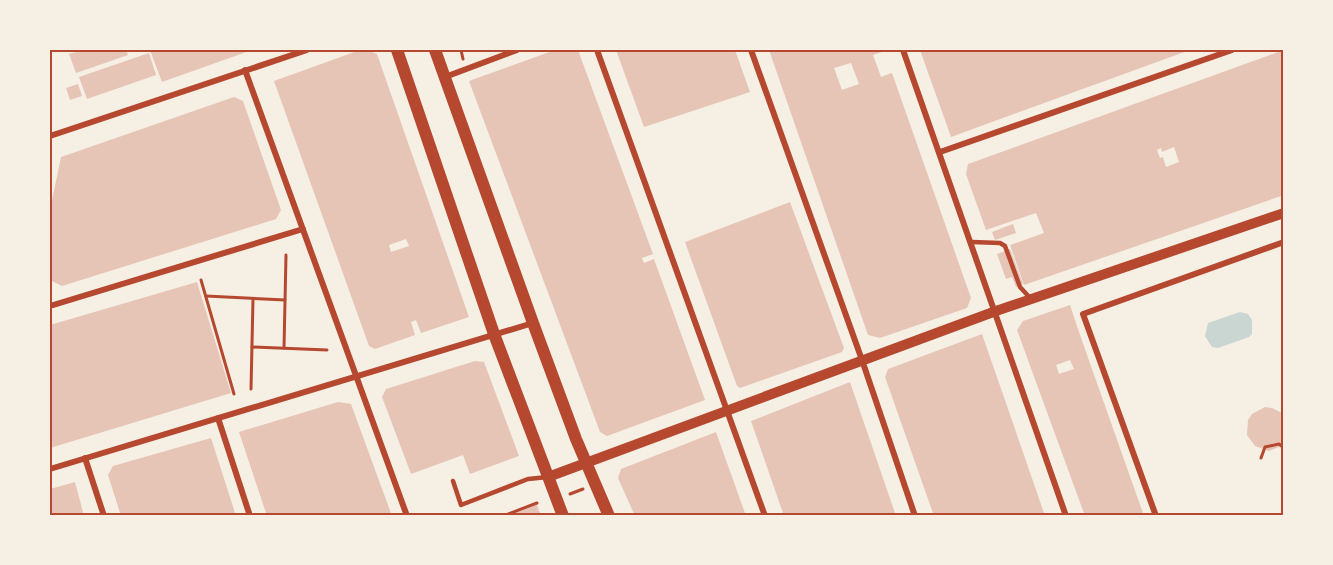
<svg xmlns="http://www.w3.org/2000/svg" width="1333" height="565" font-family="Figtree,sans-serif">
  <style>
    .water { fill: #c9d6d2 }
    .building { fill: #e6c5b7; fill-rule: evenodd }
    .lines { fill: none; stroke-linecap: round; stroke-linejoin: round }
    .path { stroke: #b5482f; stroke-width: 3 }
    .service { stroke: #b5482f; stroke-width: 4.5 }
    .minor { stroke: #b5482f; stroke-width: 6 }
    .tertiary { stroke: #b5482f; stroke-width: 10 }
    .secondary { stroke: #b5482f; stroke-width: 12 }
    .neatline { fill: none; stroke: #b5482f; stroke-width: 2 }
  </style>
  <rect width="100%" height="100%" fill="#f6efe4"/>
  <path class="water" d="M1240 312 1248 314 1252 320V334L1249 337 1218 348 1212 347 1205 336 1208 323Z"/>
  <g class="building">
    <path d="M83 50H126L128 55 76 73 69 54Z"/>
    <path d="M150 50H252L162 82Z"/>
    <path d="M360 50H367L377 54 469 317 421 333 416 320 411 322 415 335 375 349 369 346 274 81ZM406 239 409 246 391 252 389 245Z"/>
    <path d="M555 50H578L653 254 642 258 644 263 654 259 705 400 607 436 600 432 469 81Z"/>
    <path d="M616 50H735L750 92 644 127Z"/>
    <path d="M769 50H888L873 55 881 77 892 73 971 298 967 308 880 338 868 335ZM851 63 859 84 842 90 834 68Z"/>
    <path d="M920 50H1190L951 137Z"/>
    <path d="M1284 50V195L1024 285 1010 245 1044 233 1036 213 986 230 966 174 968 164ZM1174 147 1179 162 1166 167 1163 157 1160 158 1157 150 1161 148 1162 152Z"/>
    <path d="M149 53 156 75 87 99 79 77Z"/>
    <path d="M78 84 82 96 70 100 66 88Z"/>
    <path d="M234 97 243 101 281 210 276 219 62 286 50 280V210L61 157Z"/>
    <path d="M790 202 844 348 842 352 740 388 737 386 685 242Z"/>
    <path d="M1013 224 1016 233 995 240 992 232Z"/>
    <path d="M1010 249 1023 284 1016 287 1012 277 1006 279 997 254Z"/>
    <path d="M197 282 231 393 50 448V325Z"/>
    <path d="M1070 305 1080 335 1144 516H1085L1017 330 1023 321ZM1070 360 1074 369 1059 374 1056 365Z"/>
    <path d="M982 334 1006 403 1045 516H934L885 377 888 369Z"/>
    <path d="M475 361 484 362 519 456 470 474 463 455 411 474 382 397 386 389Z"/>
    <path d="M850 382 896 516H784L751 421Z"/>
    <path d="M338 402 351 404 392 516H267L239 432Z"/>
    <path d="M1265 407 1272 408 1284 414V445L1269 451 1255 446 1247 435 1248 420 1252 414Z"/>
    <path d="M716 432 746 516H635L618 478 621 469Z"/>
    <path d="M211 438 236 516H121L108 475 113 466Z"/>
    <path d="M75 482 84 516H50V489Z"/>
    <path d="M537 505 541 516H509V515Z"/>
  </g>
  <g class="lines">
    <g class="path">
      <path d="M461 50 463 59"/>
      <path d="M201 280 234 394"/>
      <path d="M206 296 285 300"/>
      <path d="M252 347 327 350"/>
      <path d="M284 348 286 255"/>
      <path d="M251 389 253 299"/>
      <path d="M1261 458 1265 447 1279 444 1284 448"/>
      <path d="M570 494 583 489"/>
      <path d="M503 516 537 503"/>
    </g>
    <g class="service">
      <path d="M972 242 1000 243 1005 246 1020 287 1031 299"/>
      <path d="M453 481 461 505 528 479 548 477"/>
    </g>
    <g class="minor">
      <path d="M597 50 765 516"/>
      <path d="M751 50 862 360 915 516"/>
      <path d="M903 50 1066 516"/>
      <path d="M245 70 407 516"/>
      <path d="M445 77 517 50"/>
      <path d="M50 136 307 50"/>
      <path d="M940 152 1232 50"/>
      <path d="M50 306 303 229"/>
      <path d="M218 418 250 516"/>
      <path d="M85 458 104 516"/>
      <path d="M50 469 533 323"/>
      <path d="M1156 516 1083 314 1284 242"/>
    </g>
    <path class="tertiary" d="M548 477 996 311 1284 213"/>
    <g class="secondary">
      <path d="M397 50 494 334 563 516"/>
      <path d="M435 50 533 323 576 439 609 516"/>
    </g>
  </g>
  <rect width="1333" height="565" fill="none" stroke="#f6efe4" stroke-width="102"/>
  <rect x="51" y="51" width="1231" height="463" class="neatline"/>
</svg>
